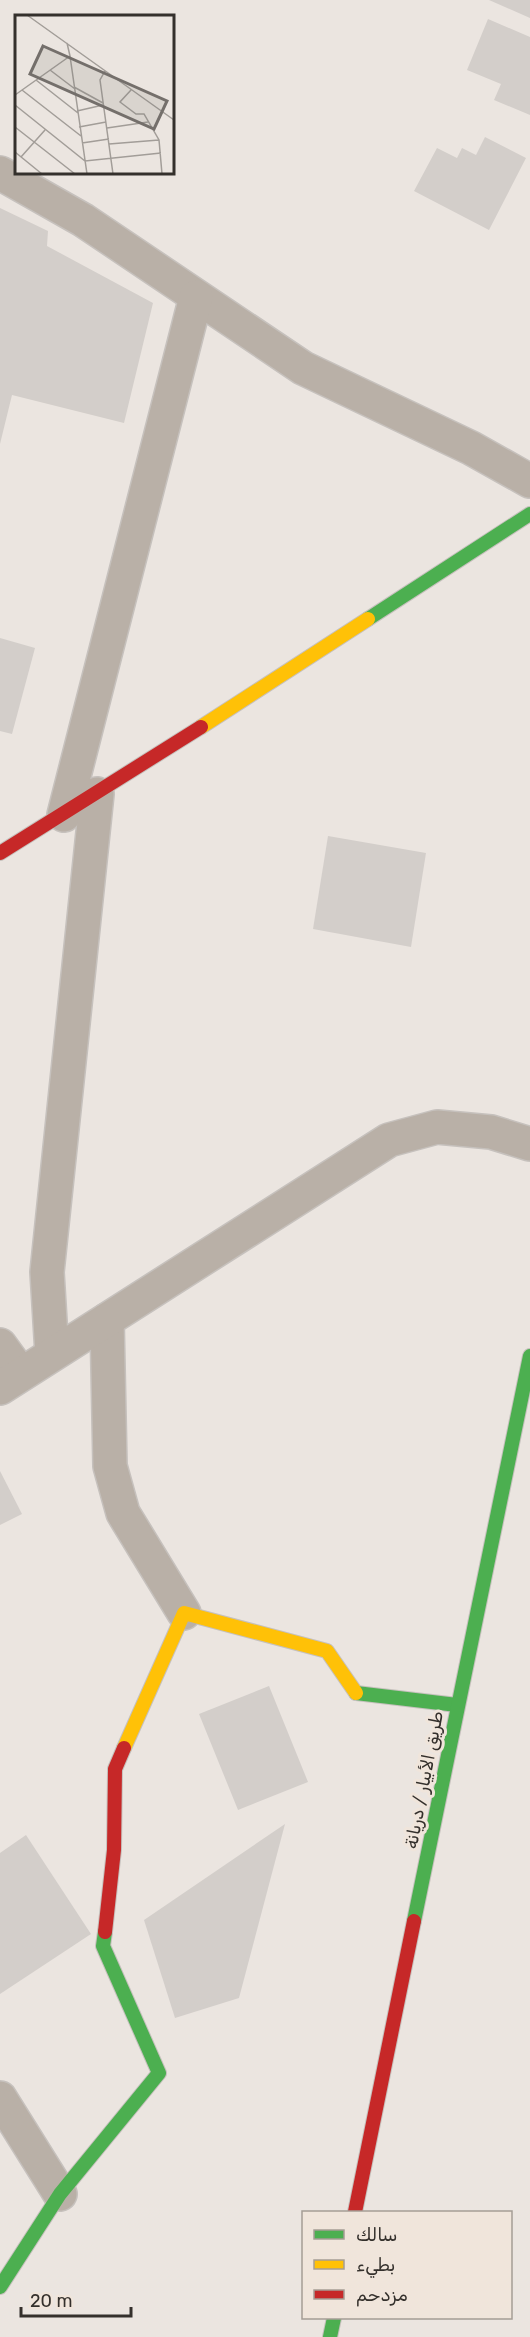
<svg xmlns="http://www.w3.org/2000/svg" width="530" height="2337" font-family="Rubik,Cairo,sans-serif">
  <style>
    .building { fill: #d3ceca }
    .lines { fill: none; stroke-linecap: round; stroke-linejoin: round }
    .street-casing { stroke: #c6c1bd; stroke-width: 36 }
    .fast-casing { stroke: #c6c1bd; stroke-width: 16 }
    .slow-casing { stroke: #c6c1bd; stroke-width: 16 }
    .jam-casing { stroke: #c6c1bd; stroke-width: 16 }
    .street { stroke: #b9b0a7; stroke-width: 33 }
    .fast { stroke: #4caf50; stroke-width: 14 }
    .slow { stroke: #ffc107; stroke-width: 14 }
    .jam { stroke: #c62828; stroke-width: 14 }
    .labels { text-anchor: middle; stroke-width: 6; stroke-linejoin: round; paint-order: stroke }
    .street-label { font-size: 18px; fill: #34302c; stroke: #f0e5db }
    .inset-road { fill: none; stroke: #a29d98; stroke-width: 1.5 }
    .view { fill: #746f6b; fill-opacity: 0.15; stroke: #746f6b; stroke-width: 3 }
    .inset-edge { fill: none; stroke: #34302c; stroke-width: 3 }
  </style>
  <rect width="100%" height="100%" fill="#ebe5e0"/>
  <g class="building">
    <path d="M489 0H530V18Z"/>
    <path d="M488 19 530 37V115L494 100 501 84 467 70Z"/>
    <path d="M485 137 526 158 489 230 414 191 437 148 457 158 462 148 476 155Z"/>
    <path d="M0 208 48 231 47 246 153 303 124 423 12 395 0 444Z"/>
    <path d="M0 638 35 648 12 734 0 731Z"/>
    <path d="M328 836 426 853 411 947 313 929Z"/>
    <path d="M0 1471 22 1514 0 1525Z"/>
    <path d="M269 1686 308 1782 238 1810 199 1714Z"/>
    <path d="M285 1824 239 1998 175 2018 144 1920Z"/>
    <path d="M26 1835 91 1934 0 1994V1853Z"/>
  </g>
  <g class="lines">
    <g class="street-casing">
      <g id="street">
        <path d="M0 173 83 220 303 368 471 448 530 481"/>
        <path d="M64 815 196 297"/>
        <path d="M107 1320 110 1466 123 1513 184 1613"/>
        <path d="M0 1345 21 1374"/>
        <path d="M52 1354 47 1272 97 794"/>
        <path d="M0 1388 389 1140 437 1127 491 1132 530 1144"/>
        <path d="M0 2098 60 2194"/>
      </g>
    </g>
    <g class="fast-casing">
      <g id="fast">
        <path d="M368 619 530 514"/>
        <path d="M356 1693 457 1705"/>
        <path d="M414 1921 530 1356"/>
        <path d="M0 2287 60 2194 159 2073 103 1946 105 1932"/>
        <path d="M330 2337 334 2318"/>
      </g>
    </g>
    <g class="slow-casing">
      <g id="slow">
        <path d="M201 727 368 619"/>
        <path d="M124 1748 184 1613 327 1651 356 1693"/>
      </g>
    </g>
    <g class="jam-casing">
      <g id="jam">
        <path d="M0 853 201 727"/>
        <path d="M105 1932 114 1850 115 1769 124 1748"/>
        <path d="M355 2212 414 1921"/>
      </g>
    </g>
    <use href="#street" class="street"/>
    <use href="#fast" class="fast"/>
    <use href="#slow" class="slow"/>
    <use href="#jam" class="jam"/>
  </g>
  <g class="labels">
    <g class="street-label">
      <text transform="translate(424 1780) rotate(-79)" y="6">طريق الأبيار / دريانة</text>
    </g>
  </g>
  <g transform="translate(15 15)">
    <rect width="159" height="159" fill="#ebe5e0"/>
    <path class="inset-road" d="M12 0 159 105M55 41 72 159M35 55 60 74M90 56 85 65 98 159M21 65 63 98M59 72 88 88M7 75 66 121M116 75 105 87 121 99H129L144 125 147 159M0 80 55 41 52 28M0 90 70 146 146 138M62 96 88 90M0 112 60 159M64 112 91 107M92 113 133 107M67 128 94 124M94 129 144 125M0 137 27 159M6 142 30 115"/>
    <path class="view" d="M28 31 152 86 139 114 15 59Z"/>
    <rect width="159" height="159" class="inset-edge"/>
  </g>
  <rect x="302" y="2211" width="210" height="108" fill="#f0e5db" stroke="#a59d95" stroke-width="1.5"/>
  <rect x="314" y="2230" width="30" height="9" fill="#4caf50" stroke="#a59d95" stroke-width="1.5"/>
  <text x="356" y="2241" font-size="18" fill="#34302c">سالك</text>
  <rect x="314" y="2260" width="30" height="9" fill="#ffc107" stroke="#a59d95" stroke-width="1.5"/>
  <text x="356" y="2271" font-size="18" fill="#34302c">بطيء</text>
  <rect x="314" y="2290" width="30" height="9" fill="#c62828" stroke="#a59d95" stroke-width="1.5"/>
  <text x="356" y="2301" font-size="18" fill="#34302c">مزدحم</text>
  <path d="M21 2307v9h110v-9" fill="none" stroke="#34302c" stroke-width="3"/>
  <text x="30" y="2307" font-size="18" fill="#34302c" stroke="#f0e5db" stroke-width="4.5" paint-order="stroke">20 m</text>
</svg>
